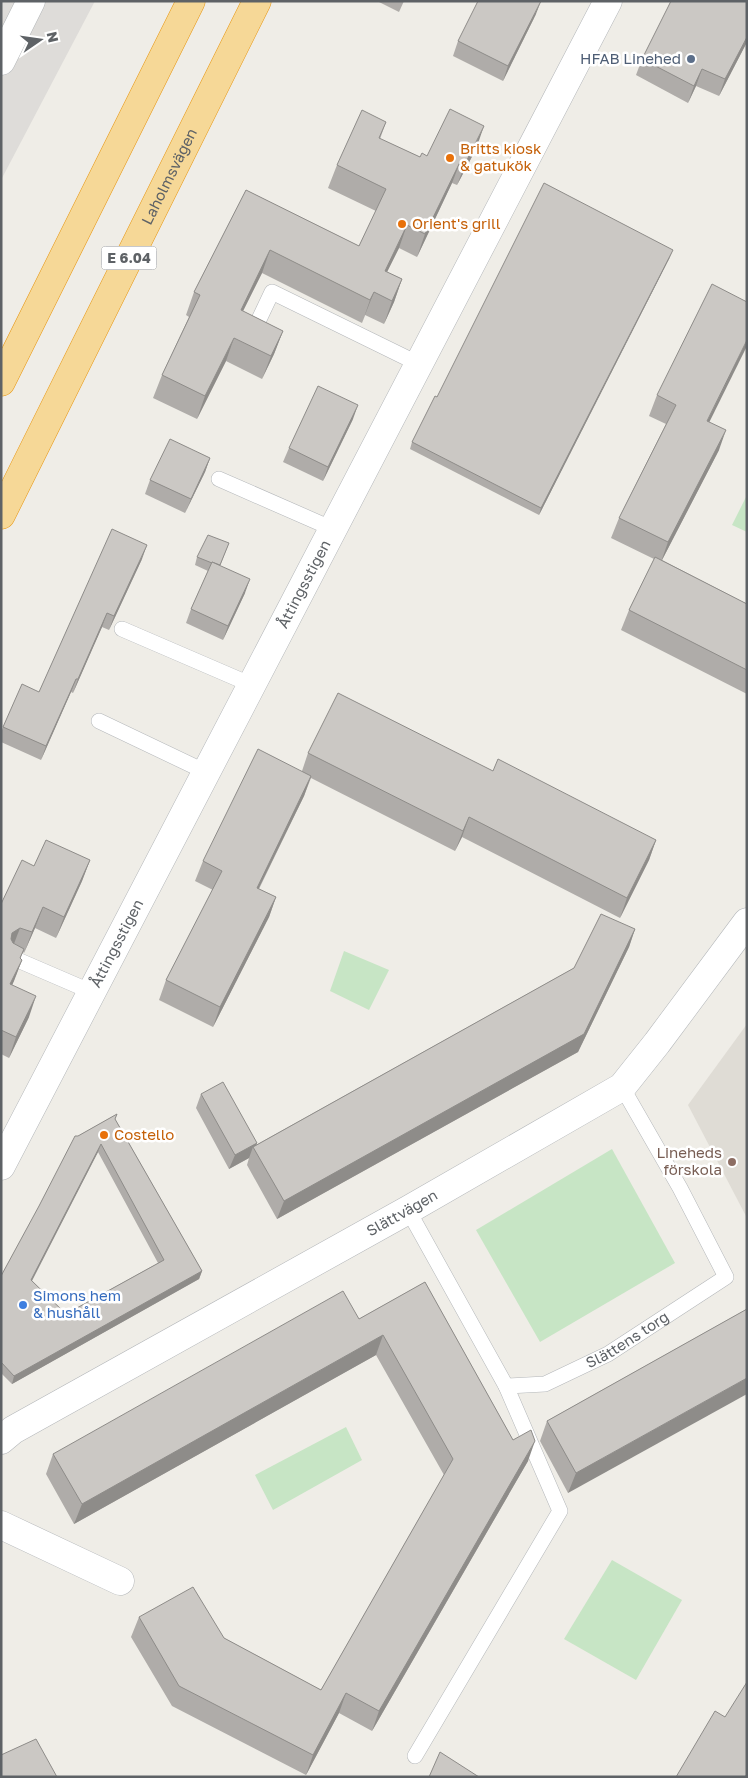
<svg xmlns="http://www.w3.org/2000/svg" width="748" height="1778" font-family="'Golos Text',sans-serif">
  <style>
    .industrial { fill: #dedcd9 }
    .education { fill: #dfdcd5 }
    .green { fill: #c7e5c5 }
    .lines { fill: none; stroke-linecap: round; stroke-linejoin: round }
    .lane-casing { stroke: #b4b7ba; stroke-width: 16 }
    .street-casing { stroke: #b4b7ba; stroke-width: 29 }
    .highway-casing { stroke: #e7950f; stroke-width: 29 }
    .lane { stroke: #fff; stroke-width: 15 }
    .street { stroke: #fff; stroke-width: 28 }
    .highway { stroke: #f6d897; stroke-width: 28 }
    .wall { fill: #afaca9; fill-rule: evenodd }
    .shaded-wall { fill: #8e8c89 }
    .building { fill: #cbc8c4; stroke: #8e8c89; fill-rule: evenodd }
    .service-dot { fill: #5c6f8a; stroke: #fff; stroke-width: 2 }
    .food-dot { fill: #e8710a; stroke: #fff; stroke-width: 2 }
    .education-dot { fill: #8d6e63; stroke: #fff; stroke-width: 2 }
    .shop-dot { fill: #3f7fe0; stroke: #fff; stroke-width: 2 }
    .labels { text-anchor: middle; stroke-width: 5; stroke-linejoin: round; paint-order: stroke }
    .shield { fill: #fff; stroke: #8e9194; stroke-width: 1 }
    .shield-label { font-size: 14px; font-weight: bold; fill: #5e6266 }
    .service-label { font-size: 15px; fill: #4e5e75; stroke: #fff; text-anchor: end }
    .food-label { font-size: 15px; fill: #c56008; stroke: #fff; text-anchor: start }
    .street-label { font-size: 15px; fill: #5e6266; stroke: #fff }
    .education-label { font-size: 15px; fill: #785e54; stroke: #fff; text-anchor: end }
    .shop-label { font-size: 15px; fill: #366cbe; stroke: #fff; text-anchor: start }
  </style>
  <rect width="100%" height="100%" fill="#efede7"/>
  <path class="industrial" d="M1 1H95L1 180Z"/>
  <path class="education" d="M747 1024V1218L688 1105Z"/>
  <g class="green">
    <path d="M747 495V532L732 525Z"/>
    <path d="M344 951 389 970 369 1010 330 991Z"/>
    <path d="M612 1149 675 1263 540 1342 476 1230Z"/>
    <path d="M346 1427 362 1460 273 1510 255 1475Z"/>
    <path d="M612 1560 682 1600 636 1680 564 1639Z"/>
  </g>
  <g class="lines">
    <g class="lane-casing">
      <g id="lane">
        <path d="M254 330 272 292 419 364"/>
        <path d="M219 479 333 529"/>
        <path d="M122 629 252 685"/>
        <path d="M99 721 206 772"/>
        <path d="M13 958 92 992"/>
        <path id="s1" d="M408 1210 506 1386 545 1384 608 1354 726 1277 680 1188 622 1087"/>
        <path d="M415 1756 560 1511 506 1386"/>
      </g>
    </g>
    <g class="street-casing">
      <g id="street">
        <path d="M1 61 31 1"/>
        <path id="s2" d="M1 1166 608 1"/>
        <path id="s3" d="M1 1440 13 1430 408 1210 622 1087 657 1043 747 922"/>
        <path d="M1 1525 120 1581"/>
      </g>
    </g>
    <g class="highway-casing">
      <g id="highway">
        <path d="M1 382 191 1"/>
        <path id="s4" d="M1 515 257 1"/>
      </g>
    </g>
    <use href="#lane" class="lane"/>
    <use href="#street" class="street"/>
    <use href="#highway" class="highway"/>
  </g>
  <g class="wall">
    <path d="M377 1H404L399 12Z"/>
    <path d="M747 1V42L719 96 696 86 688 103 636 75 642 59Z"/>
    <path d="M536 14 503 81 453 56 458 41Z"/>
    <path d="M386 122 380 139 420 157 476 149 457 185 452 183 417 257 399 248 387 272 402 279 394 302 384 324 365 315 362 323 262 273 243 311 283 331 274 354 262 379 226 361 197 419 153 398 162 375 189 317 186 315 194 292 246 190 359 246 376 211 328 188 337 165Z"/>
    <path d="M670 257 539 515 410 449 412 442 437 397Z"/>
    <path d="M657 395 709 422 719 450 662 560 747 604V694L621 630 629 610 654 559 611 538 619 518 666 424 649 416Z"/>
    <path d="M353 419 323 481 283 462 289 448Z"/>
    <path d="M210 458 205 472 185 513 145 494 150 480Z"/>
    <path d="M229 543 220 566 245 593 223 640 186 623 191 609 208 571 195 565 197 557Z"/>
    <path d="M142 559 109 630 102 627 73 693 71 692 41 760 1 742V733L3 727 39 692Z"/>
    <path d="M308 753 493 771 656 840 649 860 620 918 462 837 455 851 311 778 304 796 259 889 276 897 269 917 213 1027 159 1000 166 980 213 890 195 881 203 861 302 771Z"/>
    <path d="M90 860 82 881 56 938 35 928 24 953 23 952 20 959 22 960 12 985 29 1017 9 1058 1 1054V904Z"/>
    <path d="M635 929 629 947 578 1052 277 1219 247 1165 249 1158 229 1169 196 1108 201 1094 257 1143 256 1145 574 968Z"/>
    <path d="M117 1114 115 1119 202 1271 199 1279 12 1384 1 1373V1276L78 1136ZM98 1152 158 1263 66 1314 32 1281Z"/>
    <path d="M425 1282 513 1440 528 1461 372 1731 339 1713 306 1775 172 1706 131 1637 139 1617 224 1638 321 1690 444 1475 376 1355 74 1524 46 1474 53 1454 359 1319Z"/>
    <path d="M747 1309 568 1493 540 1441 547 1421Z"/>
  </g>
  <g class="shaded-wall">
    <path d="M541 1 536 14 503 81 508 66Z"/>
    <path d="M747 37V42L719 96 725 79Z"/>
    <path d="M702 69 696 86 688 103 694 86Z"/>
    <path d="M484 126 476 149 457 185 466 162Z"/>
    <path d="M461 160 452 183 417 257 425 234Z"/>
    <path d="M407 225 399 248 376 294 385 271Z"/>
    <path d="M270 250 262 273 232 333 241 310Z"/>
    <path d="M673 250 670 257 539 515 541 508Z"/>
    <path d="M402 279 394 302 384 324 392 301Z"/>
    <path d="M374 292 365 315 362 323 370 300Z"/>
    <path d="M283 331 274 354 262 379 271 356Z"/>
    <path d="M234 338 226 361 197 419 205 396Z"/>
    <path d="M747 340V346L700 441 707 421Z"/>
    <path d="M358 405 353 419 323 481 328 467Z"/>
    <path d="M726 430 719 450 661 562 668 542Z"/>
    <path d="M210 458 205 472 185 513 191 499Z"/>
    <path d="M147 545 142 559 109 630 114 616Z"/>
    <path d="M250 579 245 593 223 640 228 626Z"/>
    <path d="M107 613 102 627 73 693 78 679Z"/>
    <path d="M76 679 71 692 41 760 46 746Z"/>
    <path d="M311 776 304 796 249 908 257 888Z"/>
    <path d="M469 817 462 837 455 851 463 831Z"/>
    <path d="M656 840 649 860 620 918 627 898Z"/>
    <path d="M90 860 82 881 56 938 64 917Z"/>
    <path d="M276 897 269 917 213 1027 220 1007Z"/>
    <path d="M43 907 35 928 24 953 32 932Z"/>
    <path d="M20 928 12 949 5 954 12 933Z"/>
    <path d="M635 929 629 947 578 1052 277 1219 284 1201Z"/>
    <path d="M22 960 14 981 3 1005 10 984Z"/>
    <path d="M36 996 29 1017 9 1058 16 1037Z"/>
    <path d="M257 1143 255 1149 253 1147 249 1158 229 1169 235 1155Z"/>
    <path d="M101 1144 98 1152 28 1288 31 1280Z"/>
    <path d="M202 1271 199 1279 12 1384 14 1376Z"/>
    <path d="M383 1335 376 1355 74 1524 82 1504Z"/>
    <path d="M747 1378V1394L568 1493 576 1473Z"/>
    <path d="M535 1441 528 1461 372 1731 379 1711Z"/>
    <path d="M346 1693 339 1713 306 1775 313 1755Z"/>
  </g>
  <g class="building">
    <path d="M478 1H541L508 66 458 41Z"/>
    <path d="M671 1H747V37L725 79 702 69 694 86 642 59Z"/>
    <path d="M450 109 484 126 466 162 461 160 425 234 407 225 385 271 402 279 392 301 374 292 370 300 270 250 241 310 283 331 271 356 234 338 205 396 162 375 200 295 194 292 246 190 359 246 386 189 337 165 362 110 386 122 379 138 420 157 422 153 427 156Z"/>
    <path d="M544 183 673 250 541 508 412 442 435 396 437 397Z"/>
    <path d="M712 284 747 302V340L707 421 726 430 668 542 619 518 676 405 657 395Z"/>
    <path d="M318 386 358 405 328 467 289 448Z"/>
    <path d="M170 439 210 458 191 499 150 480Z"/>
    <path d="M112 529 147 545 114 616 107 613 78 679H76L46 746 3 727 22 684 39 692Z"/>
    <path d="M208 535 229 543 220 565 212 562V563L197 557Z"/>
    <path d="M655 557 747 604V670L629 610Z"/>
    <path d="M212 562 250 579 228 626 191 609Z"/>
    <path d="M338 693 493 771 498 759 656 840 627 898 469 817 463 831 308 753Z"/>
    <path d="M258 749 311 776 257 888 276 897 220 1007 166 980 222 871 203 861Z"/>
    <path d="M46 840 90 860 64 917 43 907 32 932 20 928 12 933 11 939 13 943 24 949 20 958 22 960 10 984 36 996 16 1037 1 1030V904L22 860 34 866Z"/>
    <path d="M601 914 635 929 584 1034 284 1201 253 1147 574 968Z"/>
    <path d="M223 1082 257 1143 235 1155 201 1094Z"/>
    <path d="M117 1114 115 1119 202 1271 14 1376 1 1362V1276L39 1206 75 1136H78ZM101 1144 164 1260 66 1314 31 1280Z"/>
    <path d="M425 1282 513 1440 531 1430 535 1441 379 1711 346 1693 313 1755 179 1686 139 1617 193 1587 224 1638 321 1690 453 1459 383 1335 82 1504 53 1454 343 1291 359 1319Z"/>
    <path d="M747 1309V1378L576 1473 547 1421Z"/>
    <path d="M747 1682V1774L745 1777H676L715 1711 725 1717Z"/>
    <path d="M36 1739 57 1777H1V1755Z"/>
    <path d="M440 1752 479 1777H429Z"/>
  </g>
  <circle class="service-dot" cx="691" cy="59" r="5"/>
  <g class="food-dot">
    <circle cx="450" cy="158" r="5"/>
    <circle cx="402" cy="224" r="5"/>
    <circle cx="104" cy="1135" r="5"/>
  </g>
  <circle class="education-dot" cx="732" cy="1162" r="5"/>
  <circle class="shop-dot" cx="23" cy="1305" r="5"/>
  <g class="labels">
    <rect class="shield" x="101.5" y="246.5" width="55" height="23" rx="4"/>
    <g class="shield-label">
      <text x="129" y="263">E 6.04</text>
    </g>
    <g class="service-label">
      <text x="681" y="64">HFAB Linehed</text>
    </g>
    <g class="food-label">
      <text x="460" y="154">Britts kiosk<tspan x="460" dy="17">&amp; gatukök</tspan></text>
      <text x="412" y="229">Orient's grill</text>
      <text x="114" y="1140">Costello</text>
    </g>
    <g class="street-label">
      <text dy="5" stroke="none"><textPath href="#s4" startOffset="378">Laholmsvägen</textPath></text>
      <text dy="5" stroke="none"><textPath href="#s2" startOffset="656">Åttingsstigen</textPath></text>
      <text dy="5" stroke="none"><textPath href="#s2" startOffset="251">Åttingsstigen</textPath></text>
      <text dy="5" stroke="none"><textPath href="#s3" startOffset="461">Slättvägen</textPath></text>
      <text dy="5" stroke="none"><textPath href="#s1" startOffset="334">Slättens torg</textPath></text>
    </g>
    <g class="education-label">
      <text x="722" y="1158">Lineheds<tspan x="722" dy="17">förskola</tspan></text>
    </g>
    <g class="shop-label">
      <text x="33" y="1301">Simons hem<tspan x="33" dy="17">&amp; hushåll</tspan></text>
    </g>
  </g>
  <rect width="748" height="1778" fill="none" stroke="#5e6266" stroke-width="5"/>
  <g transform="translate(40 40) rotate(77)" stroke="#ffffff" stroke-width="4" paint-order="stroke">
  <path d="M0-4L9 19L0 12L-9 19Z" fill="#5e6266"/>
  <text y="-8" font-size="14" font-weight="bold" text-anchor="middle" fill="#5e6266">N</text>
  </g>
</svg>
